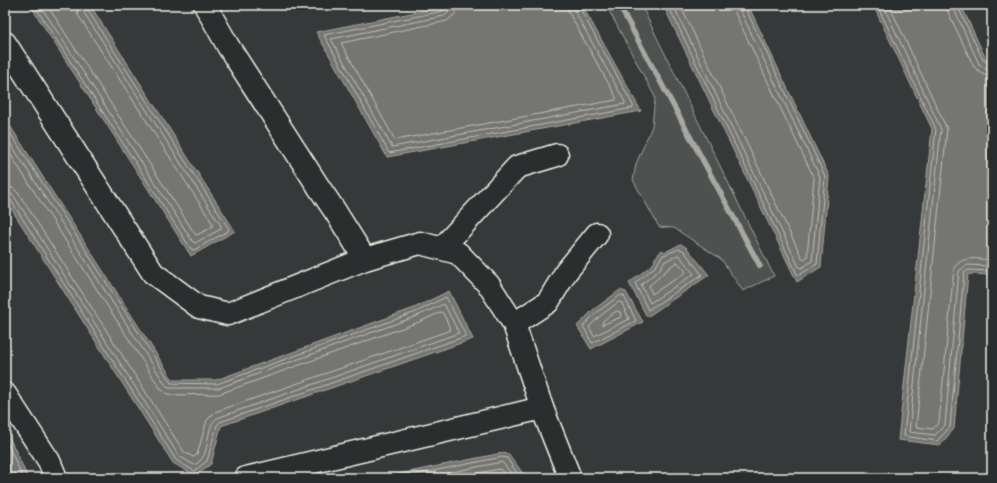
<svg xmlns="http://www.w3.org/2000/svg" width="997" height="483" font-family="'Indie Flower',sans-serif">
  <style>
    .green { fill: #4e514f; stroke: #a1a19c }
    .water { fill: #757572; stroke: #a8a7a1 }
    .lines { fill: none; stroke-linecap: round; stroke-linejoin: round }
    .shore { stroke: #c1bfb9; stroke-width: 1 }
    .stream { stroke: #a8a7a1; stroke-width: 5.5 }
    .minor-casing { stroke: #f4f1e8; stroke-width: 25 }
    .minor { stroke: #2a2d2e; stroke-width: 22 }
  </style>
  <rect width="100%" height="100%" fill="#363939"/>
  <filter id="ink" filterUnits="userSpaceOnUse"><feTurbulence type="fractalNoise" baseFrequency=".025" numOctaves="2"/><feDisplacementMap in="SourceGraphic" scale="8" xChannelSelector="R" yChannelSelector="G"/><feConvolveMatrix kernelMatrix="1 2 1 2 8 2 1 2 1" color-interpolation-filters="sRGB"/></filter>
  <g filter="url(#ink)">
    <path class="green" d="M606 5H641L774 276 743 291 721 259 674 228 659 227 633 180 636 164 652 126 655 97Z"/>
    <g class="water">
      <path d="M30 5H90L235 231 191 256Z"/>
      <path d="M452 5H582L641 111 387 157 316 32Z"/>
      <path d="M663 5H748L829 176 821 267 797 282Z"/>
      <path d="M873 5H961L986 59 992 62V275L968 274 954 429 940 445 898 440 932 129Z"/>
      <path d="M5 118 173 380H216L414 308 449 291 473 339 221 426 211 464 195 476 173 463 5 199Z"/>
      <path d="M681 244 687 248 709 275 647 317 629 283 654 263 655 258 662 250 665 252Z"/>
      <path d="M620 290 626 292 643 322 591 349 577 326 593 310Z"/>
      <path d="M5 429 6 430 28 478H5Z"/>
      <path d="M502 453 509 454 524 475V478H379Z"/>
    </g>
    <g class="lines">
      <g class="shore">
        <path d="M34 5 191 249 194 250 228 231 229 229 87 9V5"/>
        <path d="M40 5 193 242 195 243 221 229V226L83 11 82 5"/>
        <path d="M47 5 195 234 197 235 212 227 213 224 78 15 76 5"/>
        <path d="M446 5V9L443 11 324 35 389 153 633 108V105L578 5"/>
        <path d="M451 5 449 12 444 16 331 39 392 147 625 104V102L574 10 573 5"/>
        <path d="M457 5 455 14 447 21 341 43 395 140 616 100V97L569 13 567 5"/>
        <path d="M668 5 797 274 799 275 817 264 825 176 744 5"/>
        <path d="M673 5 799 267 802 268 812 261 820 177 740 10 739 5"/>
        <path d="M680 5 802 258 804 259 807 257 814 178 735 13 733 5"/>
        <path d="M877 5 936 129 904 436 937 441 950 427 964 273 968 270 992 271"/>
        <path d="M883 5 941 129 909 432 935 435 945 425 959 271 967 265 992 266"/>
        <path d="M889 5 947 129 916 427 933 429 939 422 954 268C962 255 979 259 992 260"/>
        <path d="M946 5 948 12 974 67 984 75 992 76"/>
        <path d="M952 5 979 64 986 69 992 70"/>
        <path d="M957 5 983 60 992 65"/>
        <path d="M5 125 171 383 217 384 416 312 446 297 466 336 220 422 217 425 207 461 194 471 176 460 17 210 10 199 5 198"/>
        <path d="M5 135 165 384 169 388H219L417 316 444 304 459 333 217 418C203 429 213 457 194 465L179 456 21 207 13 195 5 193"/>
        <path d="M5 146 160 388 165 393 171 395 219 394 419 322 441 312 443 313 451 330 215 412 207 420 197 455 193 457 184 452 19 194 13 188 5 187"/>
        <path d="M680 249 684 251 702 275 648 310 635 283 656 266 662 256Z"/>
        <path d="M679 255 694 274 650 303 641 285 660 269 664 262Z"/>
        <path d="M677 262 685 270V273L652 294 649 286C659 278 667 268 677 262Z"/>
        <path d="M621 295 624 296 636 321 592 343 583 326 596 313Z"/>
        <path d="M619 302 622 303 629 319 594 336 589 327 599 317Z"/>
        <path d="M617 311 620 312 621 317 602 325 603 321Z"/>
        <path d="M5 438 23 478"/>
        <path d="M398 478 502 457 507 458 520 478"/>
        <path d="M422 478 502 462 515 478"/>
        <path d="M450 478 500 469 508 478"/>
      </g>
      <path class="stream" d="M619 5 760 266"/>
      <g class="minor-casing">
        <g id="minor">
          <path d="M205 5 228 46 320 189 335 211 365 259"/>
          <path d="M5 43 153 273 199 307 228 314 365 259 420 243 458 253 489 285 514 324 542 408"/>
          <path d="M442 248 517 167 557 155"/>
          <path d="M514 324 548 302 566 272 597 234"/>
          <path d="M5 394 49 461 56 478"/>
          <path d="M246 478 542 408 570 478"/>
        </g>
      </g>
      <use href="#minor" class="minor"/>
    </g>
  </g>
  <rect width="997" height="483" fill="none" stroke="#2a2d2e" stroke-width="20"/>
  <rect x="10" y="10" width="977" height="463" fill="none" stroke="#f4f1e8" stroke-width="1.5" filter="url(#ink)"/>
</svg>
